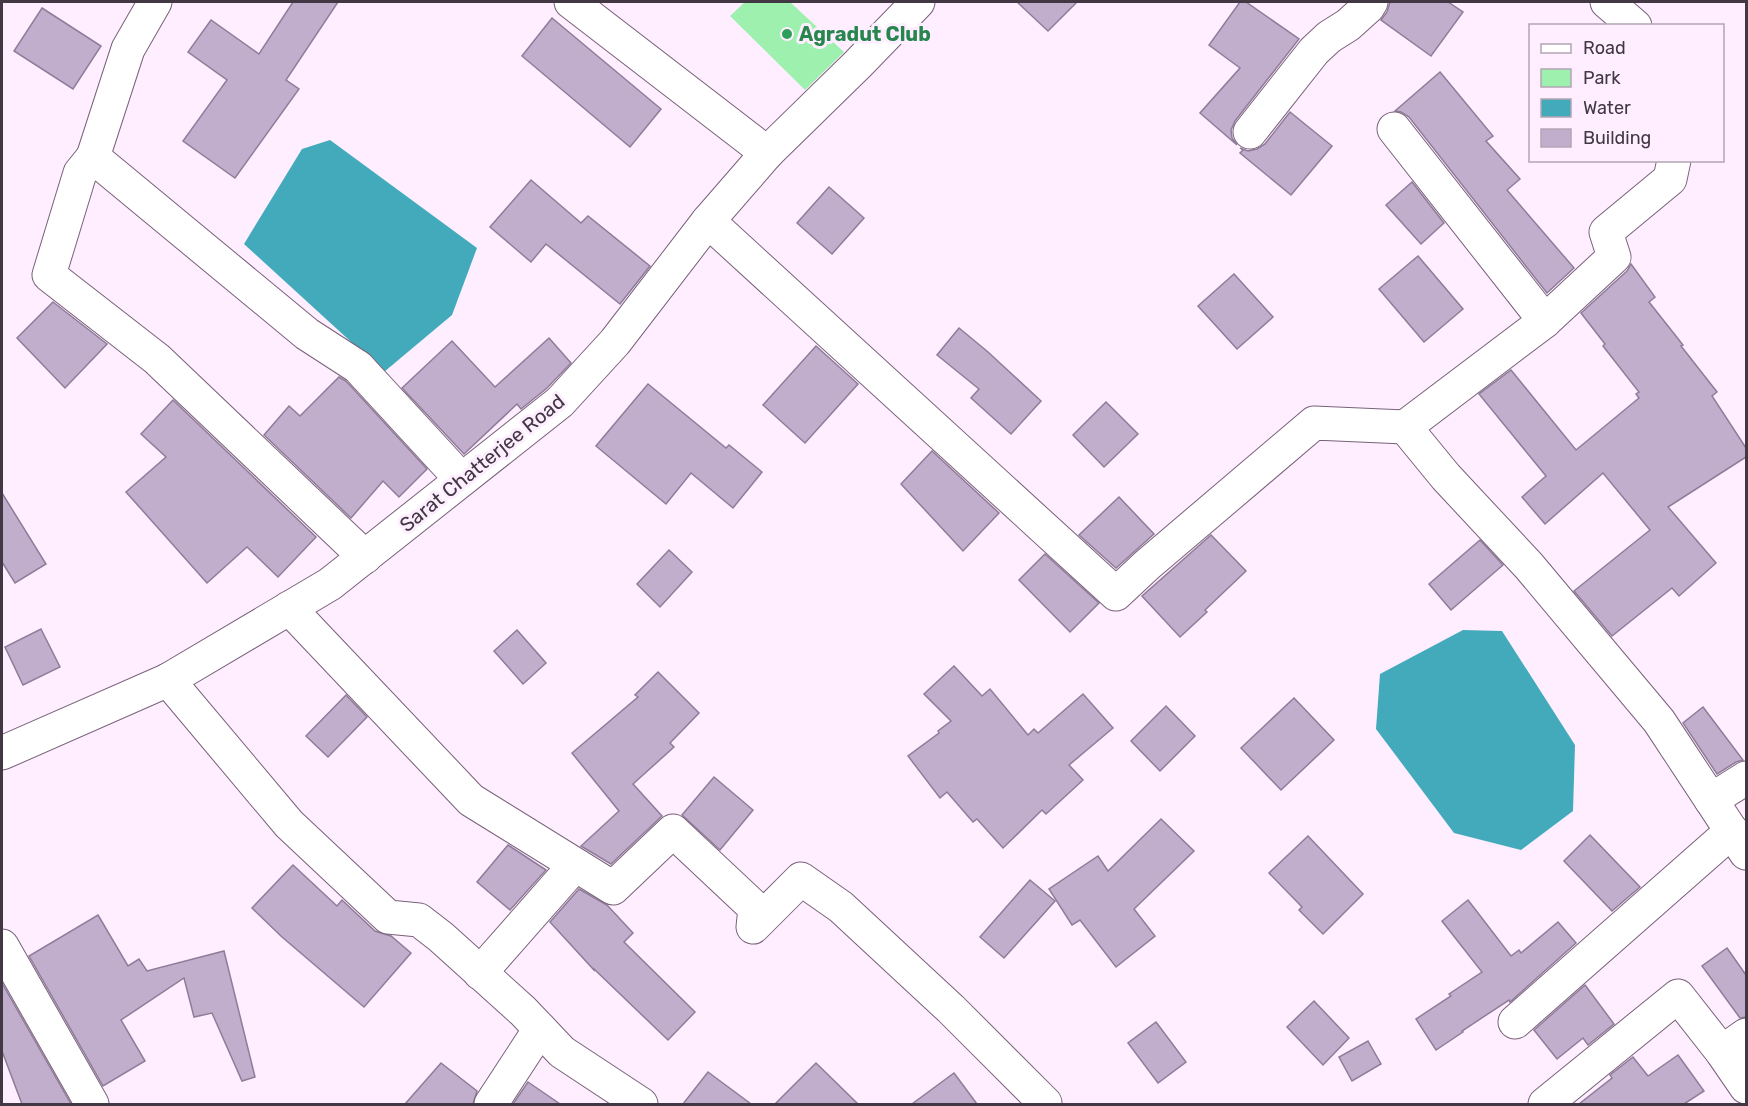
<svg xmlns="http://www.w3.org/2000/svg" width="1748" height="1106" font-family="Rubik,sans-serif">
  <style>
    .green { fill: #9ef0af }
    .water { fill: #42aaba }
    .building { fill: #c1aecd; stroke: #8e7c99; stroke-width: 1.5 }
    .lines { fill: none; stroke-linecap: round; stroke-linejoin: round }
    .minor-casing { stroke: #796179; stroke-width: 35 }
    .tertiary-casing { stroke: #796179; stroke-width: 35 }
    .minor { stroke: #fff; stroke-width: 33 }
    .tertiary { stroke: #fff; stroke-width: 33 }
    .leisure-dot { fill: #2e9e5b; stroke: #feeeff; stroke-width: 2 }
    .labels { text-anchor: middle; stroke-width: 6; stroke-linejoin: round; paint-order: stroke }
    .leisure-label { font-size: 20px; font-weight: bold; fill: #27864d; stroke: #feeeff; text-anchor: start }
    .street-label { font-size: 20px; fill: #423843; stroke: #feeeff }
  </style>
  <rect width="100%" height="100%" fill="#feeeff"/>
  <path class="green" d="M745 2H790L844 52 805 90 730 16Z"/>
  <g class="water">
    <path d="M330 140 477 248 452 315 384 372 244 244 302 149Z"/>
    <path d="M1463 630 1502 631 1575 745 1573 811 1521 850 1454 833 1376 729 1380 674Z"/>
  </g>
  <g class="building">
    <path d="M293 2H338L286 80 299 89 235 178 183 141 227 80 188 52 211 20 259 54Z"/>
    <path d="M1017 2H1077L1048 31Z"/>
    <path d="M1240 2H1246L1299 39 1235 121 1231 130 1232 138 1237 145 1200 113 1240 68 1209 45Z"/>
    <path d="M1390 2H1448L1463 12 1431 56 1381 20 1387 12Z"/>
    <path d="M42 8 101 46 73 89 14 51Z"/>
    <path d="M552 18 661 109 630 147 522 56Z"/>
    <path d="M1440 72 1493 136 1486 141 1520 179 1507 190 1574 268 1547 293 1409 117 1401 112 1395 111Z"/>
    <path d="M1290 112 1332 146 1291 195 1240 153 1243 150 1240 148 1248 151 1257 149 1265 144Z"/>
    <path d="M531 180 581 223 588 216 650 266 620 304 546 244 531 262 490 227Z"/>
    <path d="M1412 182 1444 223 1421 244 1386 205Z"/>
    <path d="M829 187 864 218 832 254 797 223Z"/>
    <path d="M1418 256 1463 309 1424 342 1379 289Z"/>
    <path d="M1631 264 1655 297 1649 302 1683 345 1681 346 1717 392 1712 396 1746 448V457L1668 507 1716 563 1679 596 1672 588 1612 636 1574 591 1650 530 1603 473 1545 524 1522 497 1546 476 1479 394 1511 370 1576 450 1639 398 1636 394 1639 392 1603 346 1605 344 1581 313 1627 271Z"/>
    <path d="M1234 274 1273 317 1237 349 1198 306Z"/>
    <path d="M53 302 107 344 65 388 17 338Z"/>
    <path d="M959 328 988 352 1041 401 1011 434 971 398 979 389 937 355Z"/>
    <path d="M549 338 571 363 547 388 521 409 517 404 464 454 402 388 452 341 495 387Z"/>
    <path d="M816 346 858 384 805 443 763 405Z"/>
    <path d="M339 377 346 381 427 469 399 497 383 481 351 518 264 435 289 406 300 416Z"/>
    <path d="M648 384 726 448 729 445 762 472 733 508 691 473 666 504 596 446Z"/>
    <path d="M173 400 316 537 278 577 247 547 207 583 126 492 166 457 141 434Z"/>
    <path d="M1106 402 1138 434 1104 467 1073 435Z"/>
    <path d="M932 451 999 513 963 551 901 484Z"/>
    <path d="M2 493 46 564 15 583 2 562Z"/>
    <path d="M1119 497 1154 534 1116 568 1079 535Z"/>
    <path d="M1211 535 1246 571 1205 610 1207 612 1180 637 1142 596Z"/>
    <path d="M1480 540 1503 565 1451 610 1429 584Z"/>
    <path d="M669 550 692 572 660 607 637 584Z"/>
    <path d="M1045 554 1099 603 1070 632 1019 580Z"/>
    <path d="M41 629 60 667 23 685 5 647Z"/>
    <path d="M517 630 546 663 523 684 494 651Z"/>
    <path d="M954 666 982 696 990 689 1028 735 1034 729 1038 733 1083 694 1113 728 1069 765 1083 780 1046 814 1042 810 1003 848 977 819 973 822 947 792 940 798 908 756 939 733 938 731 951 721 924 694Z"/>
    <path d="M658 672 699 713 670 743 674 747 633 784 662 816 611 864 581 846 619 811 572 753 638 697 635 695Z"/>
    <path d="M346 695 367 717 328 757 306 736Z"/>
    <path d="M1294 698 1334 740 1281 790 1241 748Z"/>
    <path d="M1166 706 1195 736 1160 771 1131 741Z"/>
    <path d="M1703 707 1743 760 1736 762 1717 774 1683 723Z"/>
    <path d="M714 777 753 810 720 850 682 815Z"/>
    <path d="M1161 819 1194 851 1134 909 1155 936 1116 967 1080 920 1072 925 1049 889 1098 856 1108 871Z"/>
    <path d="M1590 835 1640 887 1612 911 1564 861Z"/>
    <path d="M1308 836 1363 894 1323 934 1299 910 1302 907 1269 873Z"/>
    <path d="M508 845 546 870 510 910 477 882Z"/>
    <path d="M293 865 337 906 342 900 375 931 391 936 411 953 364 1007 282 937 252 908Z"/>
    <path d="M1030 880 1055 901 1004 958 980 937Z"/>
    <path d="M579 889 607 905 633 933 624 942 695 1012 668 1040 594 969V970L550 922Z"/>
    <path d="M1468 900 1511 956 1519 950 1521 953 1558 922 1576 943 1510 1002 1509 1000 1462 1031 1463 1032 1436 1050 1416 1019 1451 996 1449 994 1482 972 1442 921Z"/>
    <path d="M98 915 128 966 139 959 147 971 224 951 255 1077 242 1081 212 1013 194 1017 184 978 121 1020 145 1061 103 1086 29 956Z"/>
    <path d="M1727 948 1746 975V1017L1740 1018 1702 966Z"/>
    <path d="M2 983 71 1104H22L2 1051Z"/>
    <path d="M1585 985 1614 1024 1588 1045 1583 1038 1557 1059 1534 1030Z"/>
    <path d="M1314 1001 1349 1038 1323 1065 1287 1027Z"/>
    <path d="M1156 1022 1186 1062 1158 1083 1128 1043Z"/>
    <path d="M1368 1041 1381 1064 1352 1081 1339 1057Z"/>
    <path d="M1678 1055 1704 1091 1684 1104H1579L1612 1078 1610 1075 1633 1057 1648 1076Z"/>
    <path d="M441 1063 477 1091 473 1104H405Z"/>
    <path d="M816 1063 858 1104H775Z"/>
    <path d="M708 1072 751 1104H683Z"/>
    <path d="M954 1073 977 1104H912Z"/>
    <path d="M528 1082 560 1104H513Z"/>
  </g>
  <g class="lines">
    <g class="minor-casing">
      <g id="minor">
        <path d="M155 2 128 49 93 157 307 334 358 367 461 479"/>
        <path d="M571 2 767 153"/>
        <path d="M1607 2 1635 26"/>
        <path d="M1394 129 1545 321 1405 427 1446 477 1529 566 1659 721 1746 853"/>
        <path d="M1250 132 1314 51 1329 37 1348 25 1368 7 1371 2"/>
        <path d="M93 157 80 173 49 275 157 359 365 557"/>
        <path d="M708 221 1116 594 1147 565 1314 423 1405 427"/>
        <path d="M1545 321 1614 257 1606 232 1670 179 1674 160"/>
        <path d="M289 608 471 800 613 888 673 831 755 908 753 927 801 879 841 907 951 1009 1045 1103V1104"/>
        <path d="M168 680 289 824 388 917 419 920 441 937 523 1011 562 1052 641 1104"/>
        <path d="M1711 800 1746 778"/>
        <path d="M2 946 92 1104"/>
        <path d="M480 973 575 865"/>
        <path d="M1515 1022 1732 831"/>
        <path d="M1722 1052 1746 1035"/>
        <path d="M491 1104 540 1029"/>
        <path d="M1545 1104 1678 996 1722 1052 1746 1087"/>
      </g>
    </g>
    <g class="tertiary-casing">
      <path id="tertiary" d="M2 753 168 680 330 584 560 402 615 342 708 221 767 153 858 64 918 2"/>
    </g>
    <use href="#minor" class="minor"/>
    <use href="#tertiary" class="tertiary"/>
  </g>
  <circle class="leisure-dot" cx="787" cy="34" r="6"/>
  <g class="labels">
    <g class="leisure-label">
      <text x="799" y="41">Agradut Club</text>
    </g>
    <g class="street-label">
      <text transform="translate(482 463) rotate(-39)" y="7">Sarat Chatterjee Road</text>
    </g>
  </g>
  <rect width="1748" height="1106" fill="none" stroke="#423843" stroke-width="6"/>
  <rect x="1529" y="24" width="195" height="138" fill="#feeeff" stroke="#b3a5b4" stroke-width="1.5"/>
  <rect x="1541" y="44" width="30" height="9" fill="#ffffff" stroke="#b3a5b4" stroke-width="1.5"/>
  <text x="1583" y="54" font-size="18" fill="#423843">Road</text>
  <rect x="1541" y="69" width="30" height="18" fill="#9ef0af" stroke="#b3a5b4" stroke-width="1.5"/>
  <text x="1583" y="84" font-size="18" fill="#423843">Park</text>
  <rect x="1541" y="99" width="30" height="18" fill="#42aaba" stroke="#b3a5b4" stroke-width="1.5"/>
  <text x="1583" y="114" font-size="18" fill="#423843">Water</text>
  <rect x="1541" y="129" width="30" height="18" fill="#c1aecd" stroke="#b3a5b4" stroke-width="1.5"/>
  <text x="1583" y="144" font-size="18" fill="#423843">Building</text>
</svg>
